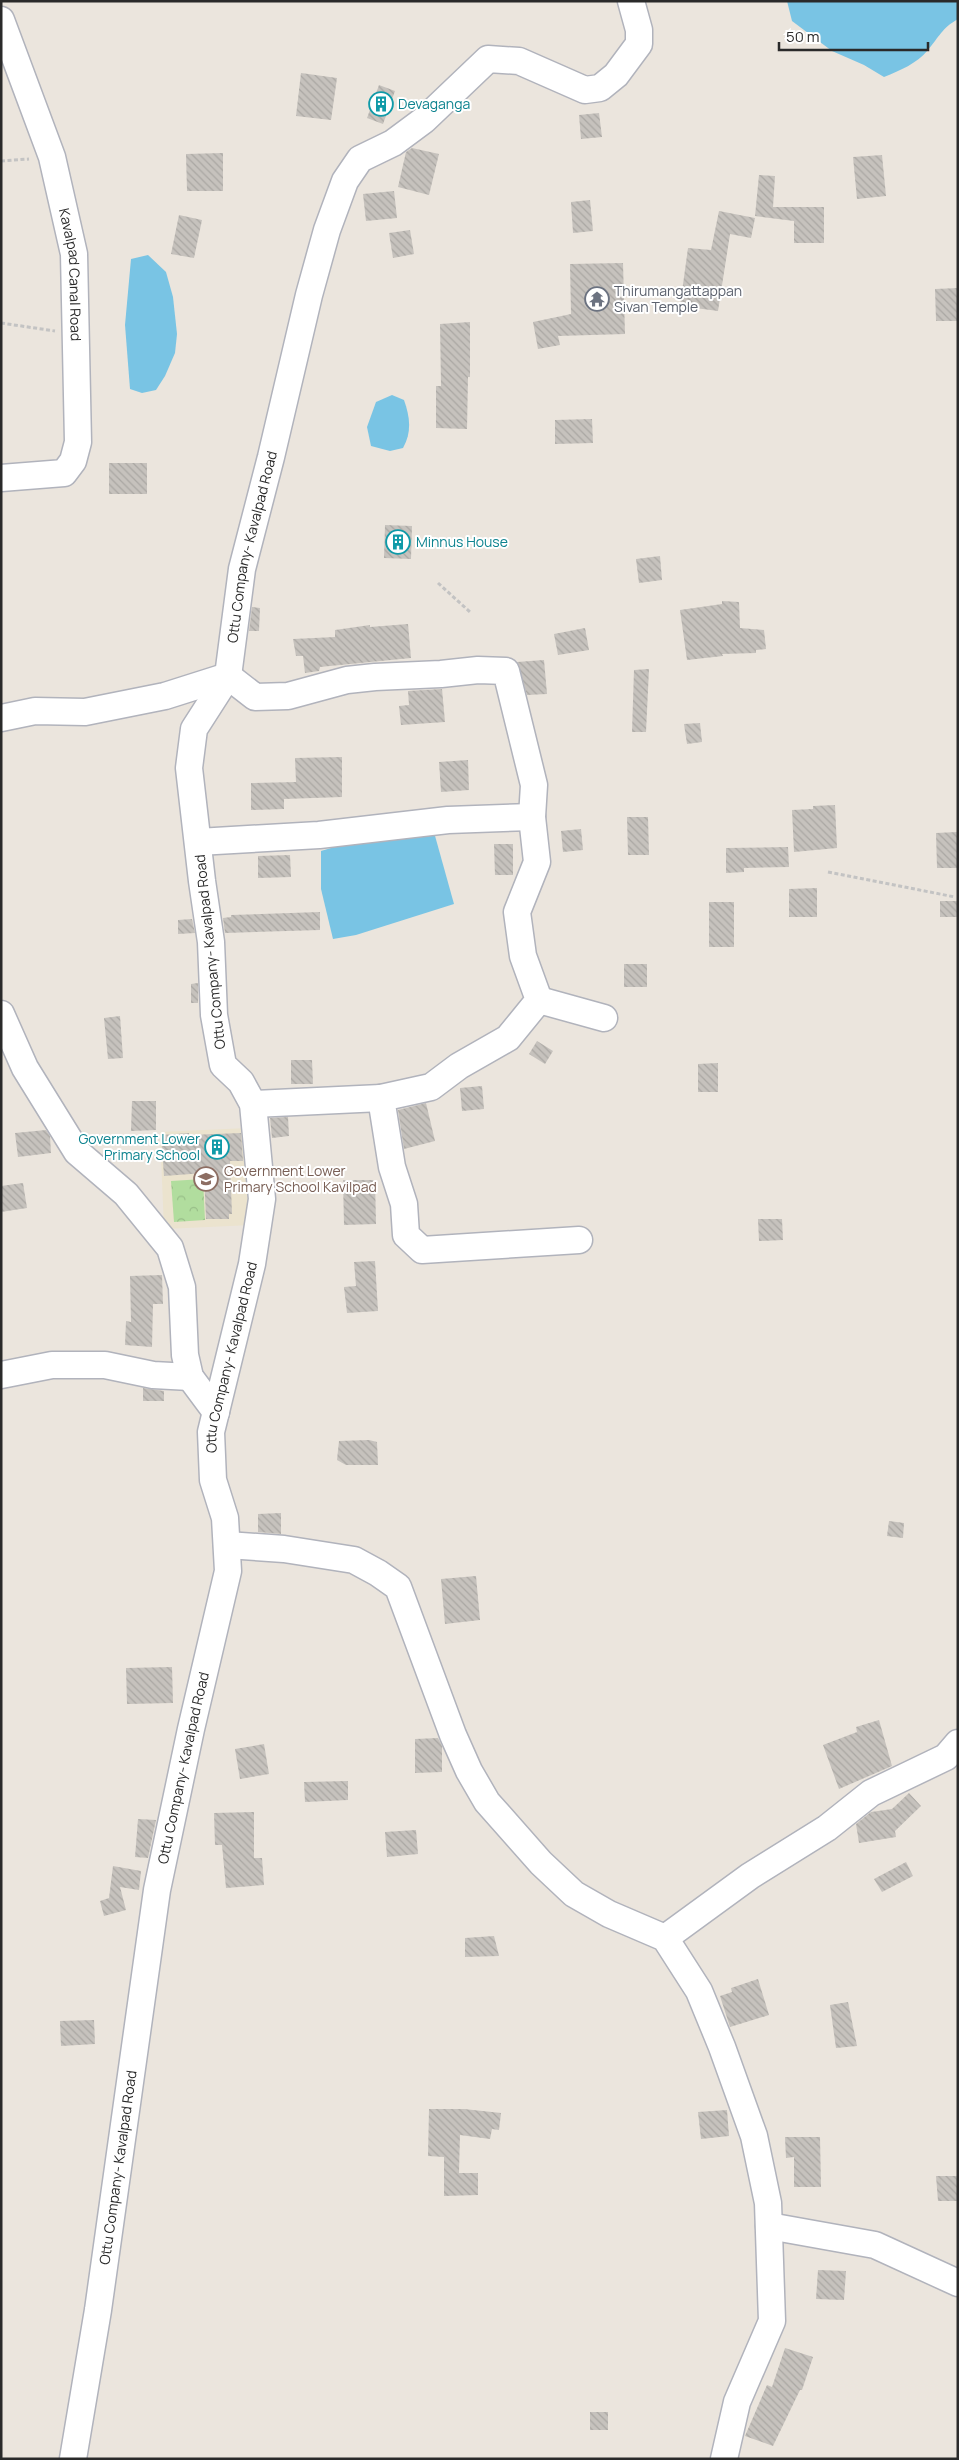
<svg xmlns="http://www.w3.org/2000/svg" width="959" height="2460" font-family="Manrope,sans-serif">
  <style>
    .education { fill: #ebe3ce }
    .park { fill: url(#park-crowns) }
    .water { fill: #79c4e4 }
    .building { fill: url(#building-back-hatch) }
    .lines { fill: none; stroke-linecap: round; stroke-linejoin: round }
    .minor-casing { stroke: #b1b3bc; stroke-width: 29 }
    .path { stroke: #c3c3c3; stroke-width: 3; stroke-dasharray: 4 2.5; stroke-linecap: butt }
    .minor { stroke: #fff; stroke-width: 26 }
    .labels { text-anchor: middle; stroke-width: 4; stroke-linejoin: round; paint-order: stroke }
    .culture-label { font-size: 14px; fill: #0d838f; stroke: #fff; text-anchor: start }
    .street-label { font-size: 14px; fill: #2a2a2a; stroke: #fff }
    .worship-label { font-size: 14px; fill: #5b616d; stroke: #fff; text-anchor: start }
    .education-label { font-size: 14px; fill: #785e54; stroke: #fff; text-anchor: start }
  </style>
  <defs>
    <pattern id="park-crowns" width="20" height="18" patternUnits="userSpaceOnUse" patternTransform="scale(1.25)"><rect width="20" height="18" fill="#b1dd9e"/><path d="M2 6a3 3 0 1 1 6 0M12 15a3 3 0 1 1 6 0" fill="none" stroke="#98be88"/></pattern>
    <pattern id="building-back-hatch" width="6" height="6" patternUnits="userSpaceOnUse" patternTransform="scale(1.25)"><rect width="6" height="6" fill="#c6c2bd"/><path d="M-1 5l2 2M0 0l6 6M5-1l2 2" fill="none" stroke="#aaa7a3"/></pattern>
  </defs>
  <rect width="100%" height="100%" fill="#ebe5dd"/>
  <path class="education" d="M248 1128 252 1225 164 1229 160 1132Z"/>
  <path class="park" d="M203 1179 205 1220 174 1222 171 1181Z"/>
  <g class="water">
    <path d="M787 1H958V19C942 28 939 37 928 50 916 64 901 70 884 77L864 65 832 51 792 21Z"/>
    <path d="M148 255 166 272 173 297 177 334 175 353 165 376 156 390 142 393 130 389 125 325 131 259Z"/>
    <path d="M392 395 404 400C410 417 412 432 403 448L390 451 371 446 367 427 376 402Z"/>
    <path d="M432 825 454 904 356 935 333 939 321 889V851L381 833Z"/>
  </g>
  <g class="building">
    <path d="M301 73 337 78 331 120 296 116Z"/>
    <path d="M379 85 395 91 383 124 367 118Z"/>
    <path d="M599 113 602 137 581 139 579 115Z"/>
    <path d="M412 148 439 154 429 195 398 187 406 152Z"/>
    <path d="M223 153V191H187L186 154Z"/>
    <path d="M882 155 886 196 857 199 853 157Z"/>
    <path d="M759 175 775 176 773 207H824V243H794V221L755 216Z"/>
    <path d="M394 191 397 218 366 221 363 194Z"/>
    <path d="M590 200 593 231 573 233 571 202Z"/>
    <path d="M719 211 755 218 751 238 730 234 718 311 680 306 688 248 711 250Z"/>
    <path d="M179 215 202 220 194 258 171 254Z"/>
    <path d="M410 230 414 254 393 258 389 233Z"/>
    <path d="M623 263 625 334 558 336 560 345 538 349 533 322 571 314 570 264Z"/>
    <path d="M958 288V321H936L935 289Z"/>
    <path d="M470 322V377H468L467 429 436 428V386H441L440 324Z"/>
    <path d="M592 419 593 443 555 444V420Z"/>
    <rect x="109" y="463" width="38" height="31"/>
    <path d="M385 525 412 526 411 559 384 558Z"/>
    <path d="M660 556 662 580 639 583 636 559Z"/>
    <path d="M722 601 739 602 740 628 764 630 766 649 756 650V653L722 654 723 656 687 660 680 610 722 604Z"/>
    <path d="M252 607 260 608 259 631H249Z"/>
    <path d="M408 624 411 658 320 667 319 671 305 673 303 656H296L293 639 335 637V630L370 625V627Z"/>
    <path d="M585 628 589 650 558 655 554 634Z"/>
    <path d="M544 660 547 694 527 695 517 662Z"/>
    <path d="M649 669 646 732H632L634 670Z"/>
    <path d="M442 689 445 722 401 725 399 706 409 705 408 691Z"/>
    <path d="M700 723 702 742 687 744 684 724Z"/>
    <path d="M342 757V797L284 799V809L251 810V783L296 782 295 758Z"/>
    <path d="M468 760 469 790 441 792 439 762Z"/>
    <path d="M835 805 837 848 794 852 792 810 813 809V806Z"/>
    <path d="M627 817H648L649 855H628Z"/>
    <path d="M581 829 583 850 563 852 561 831Z"/>
    <path d="M957 832 958 868H937L936 833Z"/>
    <path d="M494 844H513V875H495Z"/>
    <path d="M788 847 789 867 744 868V872L726 873V848Z"/>
    <path d="M290 855 291 877 258 878V856Z"/>
    <path d="M817 888V917H789V889Z"/>
    <rect x="940" y="901" width="18" height="16"/>
    <rect x="709" y="902" width="25" height="45"/>
    <path d="M320 912V930L225 933 223 918 231 917V915Z"/>
    <path d="M192 919 195 933 178 934V920Z"/>
    <rect x="624" y="964" width="23" height="23"/>
    <path d="M198 983V1003H191V984Z"/>
    <path d="M120 1016 123 1058 108 1059 104 1018Z"/>
    <path d="M537 1041 553 1051 545 1064 529 1054Z"/>
    <path d="M291 1060H312L313 1084H291Z"/>
    <path d="M718 1063V1092H698V1064Z"/>
    <path d="M482 1086 484 1109 462 1111 460 1088Z"/>
    <path d="M132 1101H156V1130L131 1131Z"/>
    <path d="M426 1103 435 1141 404 1149 398 1110Z"/>
    <path d="M288 1117 289 1136 272 1138 270 1118Z"/>
    <path d="M46 1130 50 1136 51 1153 18 1157 15 1133Z"/>
    <path d="M189 1133V1135L241 1133 243 1161H230L232 1214H229V1219H206L204 1173 164 1176 161 1135Z"/>
    <path d="M343 1180H375L376 1224 344 1225Z"/>
    <path d="M23 1183 27 1208 1 1212V1186Z"/>
    <path d="M758 1219H782L783 1240 759 1241Z"/>
    <path d="M375 1261 378 1311 347 1313 344 1287 356 1286 354 1262Z"/>
    <path d="M162 1275 163 1304H153L152 1347 125 1345 126 1321 131 1322 130 1276Z"/>
    <path d="M143 1388 164 1391V1401H143Z"/>
    <path d="M369 1440 377 1442 378 1465H346L337 1460 339 1441Z"/>
    <path d="M281 1513V1534L258 1532V1514Z"/>
    <path d="M889 1521 904 1523 903 1538 887 1536Z"/>
    <path d="M476 1576 480 1620 445 1624 441 1579Z"/>
    <path d="M172 1667 173 1703 127 1704 126 1668Z"/>
    <path d="M879 1720 892 1766 839 1789 823 1745 857 1732 856 1727Z"/>
    <path d="M438 1738 442 1746V1772L415 1773V1739Z"/>
    <path d="M264 1744 269 1774 240 1779 235 1749Z"/>
    <path d="M348 1781V1800L305 1802 304 1782Z"/>
    <path d="M909 1793 921 1806 895 1831 896 1837 859 1843 856 1824 871 1812 892 1809Z"/>
    <path d="M254 1812V1858H262L264 1885 226 1888 222 1845H215L214 1813Z"/>
    <path d="M138 1819 156 1820 148 1858 135 1857Z"/>
    <path d="M416 1830 418 1854 387 1857 385 1832Z"/>
    <path d="M906 1862 913 1876 882 1892 874 1879Z"/>
    <path d="M113 1866 141 1871 139 1890 120 1887 126 1910 104 1916 100 1901 109 1898Z"/>
    <path d="M494 1936 499 1956 465 1957V1938Z"/>
    <path d="M758 1979 769 2015 730 2027 720 1996 732 1992 731 1988Z"/>
    <path d="M848 2002 857 2046 836 2048 830 2005Z"/>
    <path d="M94 2020 95 2044 61 2046 60 2021Z"/>
    <path d="M429 2109H464L501 2113 499 2130 492 2129 490 2139 460 2135 459 2173H478V2195L444 2196V2157L428 2156Z"/>
    <path d="M727 2110 729 2136 701 2139 698 2112Z"/>
    <path d="M785 2137H820L821 2187H794V2157L786 2158Z"/>
    <path d="M936 2176H958V2201H938Z"/>
    <path d="M818 2270 846 2271 844 2300 816 2299Z"/>
    <path d="M785 2348 813 2357 802 2390H800L773 2446 745 2436 767 2385 772 2387Z"/>
    <rect x="590" y="2412" width="18" height="18"/>
  </g>
  <g class="lines">
    <g class="minor-casing">
      <g id="minor">
        <path id="s1" d="M1 20 52 157 74 254 78 442 73 461 64 473 1 478"/>
        <path d="M1 718 35 711 85 712 165 696 228 676 255 697 288 696 347 680 375 677 441 674 478 670 506 671 534 785 532 817 537 862 517 912 523 956 539 1000 508 1038 459 1066 431 1087 381 1098 392 1167 404 1204 406 1235 422 1250 579 1240"/>
        <path d="M198 842 319 835 448 820 532 817"/>
        <path d="M539 1000 604 1018"/>
        <path d="M1 1014 25 1068 77 1152 126 1194 170 1248 182 1287 185 1355 190 1377 216 1412"/>
        <path d="M253 1104 381 1098"/>
        <path d="M1 1375 52 1365H105L153 1375 190 1377"/>
        <path d="M227 1545 284 1549 354 1560 378 1573 398 1587 453 1735 469 1771 487 1802 541 1863 574 1894 609 1914 665 1938 699 1991 722 2047 754 2136 768 2203 772 2321 737 2402 724 2459"/>
        <path d="M665 1938 750 1876 827 1828 871 1793 946 1757 958 1743"/>
        <path d="M769 2226 875 2245 958 2283"/>
        <path id="s2" d="M73 2459 98 2310 157 1890 191 1729 228 1571 225 1518 213 1480 211 1432 252 1264 262 1199 253 1104 241 1082 223 1065 214 1015 211 942 202 881 189 768 194 729 228 676 242 569 271 457 309 295 327 230 345 181 360 159 393 143 424 120 488 59 519 61 585 90 600 88 616 75 639 44V30L631 1"/>
      </g>
    </g>
    <g class="path">
      <path d="M1 161 29 159"/>
      <path d="M1 323 55 331"/>
      <path d="M438 583 470 612"/>
      <path d="M828 872 955 897"/>
    </g>
    <use href="#minor" class="minor"/>
  </g>
  <defs>
    <g id="building-ring" transform="scale(1.25)"><circle r="9.5" fill="#fff" stroke="#0f9aa8" stroke-width="1.5"/><path d="M-4-6H4V6H1V3H-1V6H-4ZM-2.5-4.3h1.7v1.8h-1.7ZM.8-4.3h1.7v1.8H.8ZM-2.5-1h1.7V.8h-1.7ZM.8-1h1.7V.8H.8Z" fill="#0f9aa8"/></g>
    <g id="temple-ring" transform="scale(1.25)"><circle r="9.5" fill="#fff" stroke="#6b7280" stroke-width="1.5"/><path d="M0-6L5-2H3V0L6.5 2.5H4V6H1.5V3h-3V6H-4V2.5H-6.5L-3 0V-2H-5Z" fill="#6b7280"/></g>
    <g id="school-ring" transform="scale(1.25)"><circle r="9.5" fill="#fff" stroke="#8d6e63" stroke-width="1.5"/><path d="M0-5L7-2L0 1L-7-2ZM-4 1L0 2.5L4 1V4Q0 6-4 4Z" fill="#8d6e63"/></g>
  </defs>
  <g fill-rule="evenodd">
    <use href="#building-ring" x="381" y="104"/>
    <use href="#temple-ring" x="597" y="299"/>
    <use href="#building-ring" x="398" y="542"/>
    <use href="#building-ring" x="217" y="1147"/>
    <use href="#school-ring" x="206" y="1179"/>
  </g>
  <g class="labels">
    <g class="culture-label">
      <text x="398" y="109">Devaganga</text>
      <text x="416" y="547">Minnus House</text>
      <text x="200" y="1144" text-anchor="end">Government Lower<tspan x="200" dy="16">Primary School</tspan></text>
    </g>
    <g class="street-label">
      <text dy="5" stroke="none"><textPath href="#s1" startOffset="266">Kavalpad Canal Road</textPath></text>
      <text dy="5" stroke="none"><textPath href="#s2" startOffset="1960">Ottu Company- Kavalpad Road</textPath></text>
      <text transform="translate(210 952) rotate(-96)" y="5">Ottu Company- Kavalpad Road</text>
      <text dy="5" stroke="none"><textPath href="#s2" startOffset="1120">Ottu Company- Kavalpad Road</textPath></text>
      <text dy="5" stroke="none"><textPath href="#s2" startOffset="700">Ottu Company- Kavalpad Road</textPath></text>
      <text dy="5" stroke="none"><textPath href="#s2" startOffset="295">Ottu Company- Kavalpad Road</textPath></text>
    </g>
    <g class="worship-label">
      <text x="614" y="296">Thirumangattappan<tspan x="614" dy="16">Sivan Temple</tspan></text>
    </g>
    <g class="education-label">
      <text x="224" y="1176">Government Lower<tspan x="224" dy="16">Primary School Kavilpad</tspan></text>
    </g>
  </g>
  <rect width="959" height="2460" fill="none" stroke="#2a2a2a" stroke-width="5"/>
  <path d="M779 42v8h149v-8" fill="none" stroke="#2a2a2a" stroke-width="2.5"/>
  <text x="786" y="42" font-size="15" fill="#2a2a2a" stroke="#ffffff" stroke-width="4" paint-order="stroke">50 m</text>
</svg>
